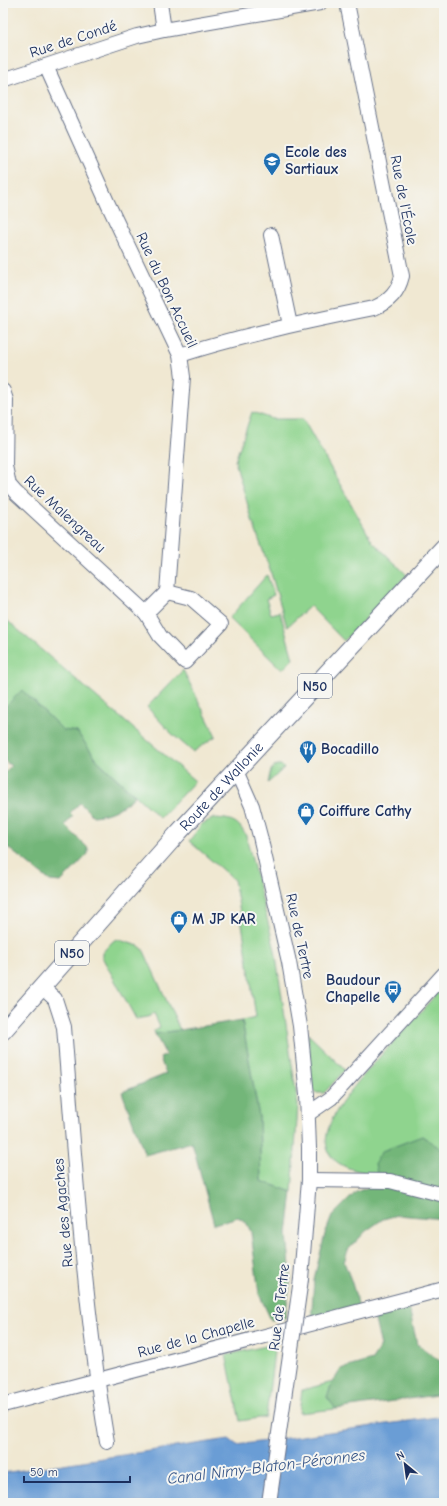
<svg xmlns="http://www.w3.org/2000/svg" width="447" height="1506" font-family="'Comic Neue',sans-serif">
  <style>
    .green { fill: #8fd48e; stroke: #558276 }
    .forest { fill: #73b679; stroke: #47726c }
    .water { fill: #6a9dd5; stroke: #42669a }
    .lines { fill: none; stroke-linecap: round; stroke-linejoin: round }
    .minor-casing { stroke: #667087; stroke-width: 16 }
    .major-casing { stroke: #667087; stroke-width: 19 }
    .minor { stroke: #fff; stroke-width: 14 }
    .major { stroke: #fff; stroke-width: 17 }
    .minor-bridge-casing { stroke: #667087; stroke-width: 16; stroke-linecap: butt }
    .minor-bridge { stroke: #fff; stroke-width: 14 }
    .labels { text-anchor: middle; stroke-width: 4; stroke-linejoin: round; paint-order: stroke }
    .shield { fill: #f6f6f2; stroke: #5d6b8a; stroke-width: 1 }
    .shield-label { font-size: 14px; font-weight: bold; fill: #1b2f5e }
    .street-label { font-size: 15px; fill: #1b2f5e; stroke: #f6f6f2 }
    .poi-label { font-size: 15px; font-weight: bold; fill: #1b2f5e; stroke: #f6f6f2; text-anchor: start }
    .water-label { font-size: 16px; font-style: italic; fill: #375688; stroke: #f6f6f2 }
  </style>
  <rect width="100%" height="100%" fill="#f6f6f2"/>
  <filter id="ink" filterUnits="userSpaceOnUse"><feTurbulence type="fractalNoise" baseFrequency=".025" numOctaves="2"/><feDisplacementMap in="SourceGraphic" scale="8" xChannelSelector="R" yChannelSelector="G"/><feConvolveMatrix kernelMatrix="1 2 1 2 8 2 1 2 1" color-interpolation-filters="sRGB"/></filter>
  <filter id="wash" filterUnits="userSpaceOnUse"><feTurbulence type="fractalNoise" baseFrequency=".012" numOctaves="4" result="noise"/><feDisplacementMap in="SourceGraphic" scale="16" xChannelSelector="R" yChannelSelector="G"/><feGaussianBlur stdDeviation="0.9" result="paint"/><feColorMatrix in="noise" values="0 0 0 0 0 0 0 0 0 0 0 0 0 0 0 0 0 1.4 0 .05"/><feComposite in="paint" operator="in"/></filter>
  <g filter="url(#wash)">
    <rect width="100%" height="100%" fill="#f0e8d2"/>
    <g class="green">
      <path d="M252 412 273 419H303L372 541 407 575 344 641 310 606 287 627 270 570 253 523 235 461Z"/>
      <path d="M267 575 274 595 266 599 271 614 280 612 293 659 282 670 229 618Z"/>
      <path d="M3 617 195 781 160 818 97 760 77 732 63 730 22 690 3 709Z"/>
      <path d="M183 670 216 736 193 752 171 733 147 707Z"/>
      <path d="M277 765H281L284 768 268 783C270 776 269 768 277 765Z"/>
      <path d="M214 818C231 819 238 820 246 836L275 950 298 1105 292 1192 261 1181 259 1117 242 1020 256 1017 241 917 234 880 189 841 202 824Z"/>
      <path d="M116 939 139 946 143 949 180 1030 155 1034 154 1030 160 1027 154 1014 148 1017 136 1019 102 957V953L112 942Z"/>
      <path d="M444 985V1151L422 1136 377 1174C277 1164 350 1091 383 1053 404 1031 424 1008 444 985Z"/>
      <path d="M308 1034 345 1070 324 1093H316L312 1089Z"/>
      <path d="M275 1344 266 1417 240 1421 226 1355Z"/>
      <path d="M333 1382 327 1397 336 1409 299 1413 302 1390Z"/>
    </g>
    <g class="forest">
      <path d="M22 690 63 730 77 732 97 760 135 796C121 808 113 814 93 816L80 803 70 813 73 816 65 825 88 848V854L61 882 50 881 3 844V774L11 766 3 759V709Z"/>
      <path d="M242 1020 259 1117 261 1181 292 1192 287 1234 291 1277 285 1318 271 1320 259 1294 251 1232 246 1222 238 1217 214 1224 192 1142 145 1155 122 1092 166 1074 160 1058 166 1055 155 1034Z"/>
      <path d="M422 1136 444 1151V1219L398 1215 383 1219 366 1231 348 1250 344 1262 351 1280 360 1310 311 1324 314 1279 325 1234 332 1216 356 1192 369 1187 377 1174 375 1163 382 1151Z"/>
      <path d="M409 1308 417 1344 444 1364V1394L336 1409 327 1397 333 1382 341 1369 372 1360 381 1346 374 1316Z"/>
    </g>
    <path class="water" d="M444 1416V1499L417 1503H3V1473L229 1439 237 1445Z"/>
  </g>
  <g filter="url(#ink)">
    <g class="lines">
      <g class="minor-casing">
        <g id="minor">
          <path d="M160 3 164 30"/>
          <path d="M46 66 108 204 180 355 183 377 167 592"/>
          <path d="M3 80 137 36 164 30 320 3"/>
          <path d="M271 235 290 325"/>
          <path d="M180 355C243 335 309 321 374 308 390 301 398 292 402 276L347 3"/>
          <path d="M3 391 6 400 5 466 9 485 16 493 146 613 167 592"/>
          <path d="M146 613 160 636 185 662 221 624 191 598 167 592"/>
          <path d="M236 770 252 806 260 836 289 962 300 1026 307 1095 309 1148V1180L301 1279"/>
          <path d="M42 987 55 999 64 1027C75 1166 84 1305 107 1442"/>
          <path d="M308 1114 331 1098 444 974"/>
          <path d="M309 1180 390 1181 444 1195"/>
          <path d="M3 1405 444 1289"/>
        </g>
      </g>
      <g class="major-casing">
        <g id="major">
          <path id="s1" d="M3 1031 179 832 444 547"/>
        </g>
      </g>
      <use href="#minor" class="minor"/>
      <use href="#major" class="major"/>
      <g class="minor-bridge-casing">
        <path id="minor-bridge" d="M269 1503 301 1279"/>
      </g>
      <use href="#minor-bridge" class="minor-bridge"/>
    </g>
  </g>
  <defs>
    <g id="school-pin" transform="scale(0.9)"><path d="M0 17L-7.5 6A9.5 9.5 0 1 1 7.5 6Z" fill="#1f6fb2" stroke="#f6f6f2"/><path d="M0-5L7-2L0 1L-7-2ZM-4 1L0 2.5L4 1V4Q0 6-4 4Z" fill="#fff"/></g>
    <g id="restaurant-pin" transform="scale(0.9)"><path d="M0 17L-7.5 6A9.5 9.5 0 1 1 7.5 6Z" fill="#1f6fb2" stroke="#f6f6f2"/><path d="M-5-6h1v4h1v-4h1v4h1v-4h1v5L-1.5 .5V6h-2V.5L-5-1ZM5-6V6H3V1.5H1.5Q1.5-4 5-6Z" fill="#fff"/></g>
    <g id="shop-pin" transform="scale(0.9)"><path d="M0 17L-7.5 6A9.5 9.5 0 1 1 7.5 6Z" fill="#1f6fb2" stroke="#f6f6f2"/><path d="M-5-2.5h2.3a2.7 3.5 0 0 1 5.4 0H5L5.5 6h-11ZM-1.5-2.5h3a1.5 2.3 0 0 0-3 0Z" fill="#fff"/></g>
    <g id="bus-pin" transform="scale(0.9)"><path d="M0 17L-7.5 6A9.5 9.5 0 1 1 7.5 6Z" fill="#1f6fb2" stroke="#f6f6f2"/><path d="M-5-6H5V4H4V6H2V4H-2V6H-4V4H-5ZM-3.5-4V0h7V-4ZM-3.5 1.2v1.5H-2V1.2ZM2 1.2v1.5H3.5V1.2Z" fill="#fff"/></g>
  </defs>
  <g fill-rule="evenodd">
    <use href="#school-pin" x="272" y="161"/>
    <use href="#restaurant-pin" x="308" y="749"/>
    <use href="#shop-pin" x="306" y="811"/>
    <use href="#shop-pin" x="179" y="919"/>
    <use href="#bus-pin" x="393" y="989"/>
  </g>
  <g class="labels">
    <g class="shield">
      <rect x="298" y="674" width="34" height="24" rx="3"/>
      <rect x="55" y="941" width="34" height="24" rx="3"/>
    </g>
    <g class="shield-label">
      <text x="315" y="691">N50</text>
      <text x="72" y="958">N50</text>
    </g>
    <g class="street-label">
      <text transform="translate(73 39) rotate(-18)" y="5">Rue de Condé</text>
      <text transform="translate(404 200) rotate(79)" y="5">Rue de l'École</text>
      <text transform="translate(167 290) rotate(65)" y="5">Rue du Bon Accueil</text>
      <text transform="translate(65 514) rotate(43)" y="5">Rue Malengreau</text>
      <text dy="5" stroke="none"><textPath href="#s1" startOffset="328">Route de Wallonie</textPath></text>
      <text transform="translate(300 936) rotate(78)" y="5">Rue de Tertre</text>
      <text transform="translate(63 1213) rotate(-95)" y="5">Rue des Agaches</text>
      <text transform="translate(279 1307) rotate(-83)" y="5">Rue de Tertre</text>
      <text transform="translate(196 1337) rotate(-15)" y="5">Rue de la Chapelle</text>
    </g>
    <g class="poi-label">
      <text x="285" y="157">Ecole des<tspan x="285" dy="17">Sartiaux</tspan></text>
      <text x="321" y="754">Bocadillo</text>
      <text x="319" y="816">Coiffure Cathy</text>
      <text x="192" y="924">M JP KAR</text>
      <text x="380" y="985" text-anchor="end">Baudour<tspan x="380" dy="17">Chapelle</tspan></text>
    </g>
    <g class="water-label">
      <text transform="translate(266 1466) rotate(-7)" y="6">Canal Nimy-Blaton-Péronnes</text>
    </g>
  </g>
  <rect width="447" height="1506" fill="none" stroke="#f6f6f2" stroke-width="16"/>
  <g transform="translate(405 1464) rotate(331)" stroke="#f6f6f2" stroke-width="3" paint-order="stroke">
  <path d="M0-3L7 15L0 10L-7 15Z" fill="#1b2f5e"/>
  <text y="-6" font-size="11" font-weight="bold" text-anchor="middle" fill="#1b2f5e">N</text>
  </g>
  <path d="M24 1476v6h106v-6" fill="none" stroke="#1b2f5e" stroke-width="2"/>
  <text x="30" y="1476" font-size="12" fill="#1b2f5e" stroke="#f6f6f2" stroke-width="3" paint-order="stroke">50 m</text>
</svg>
